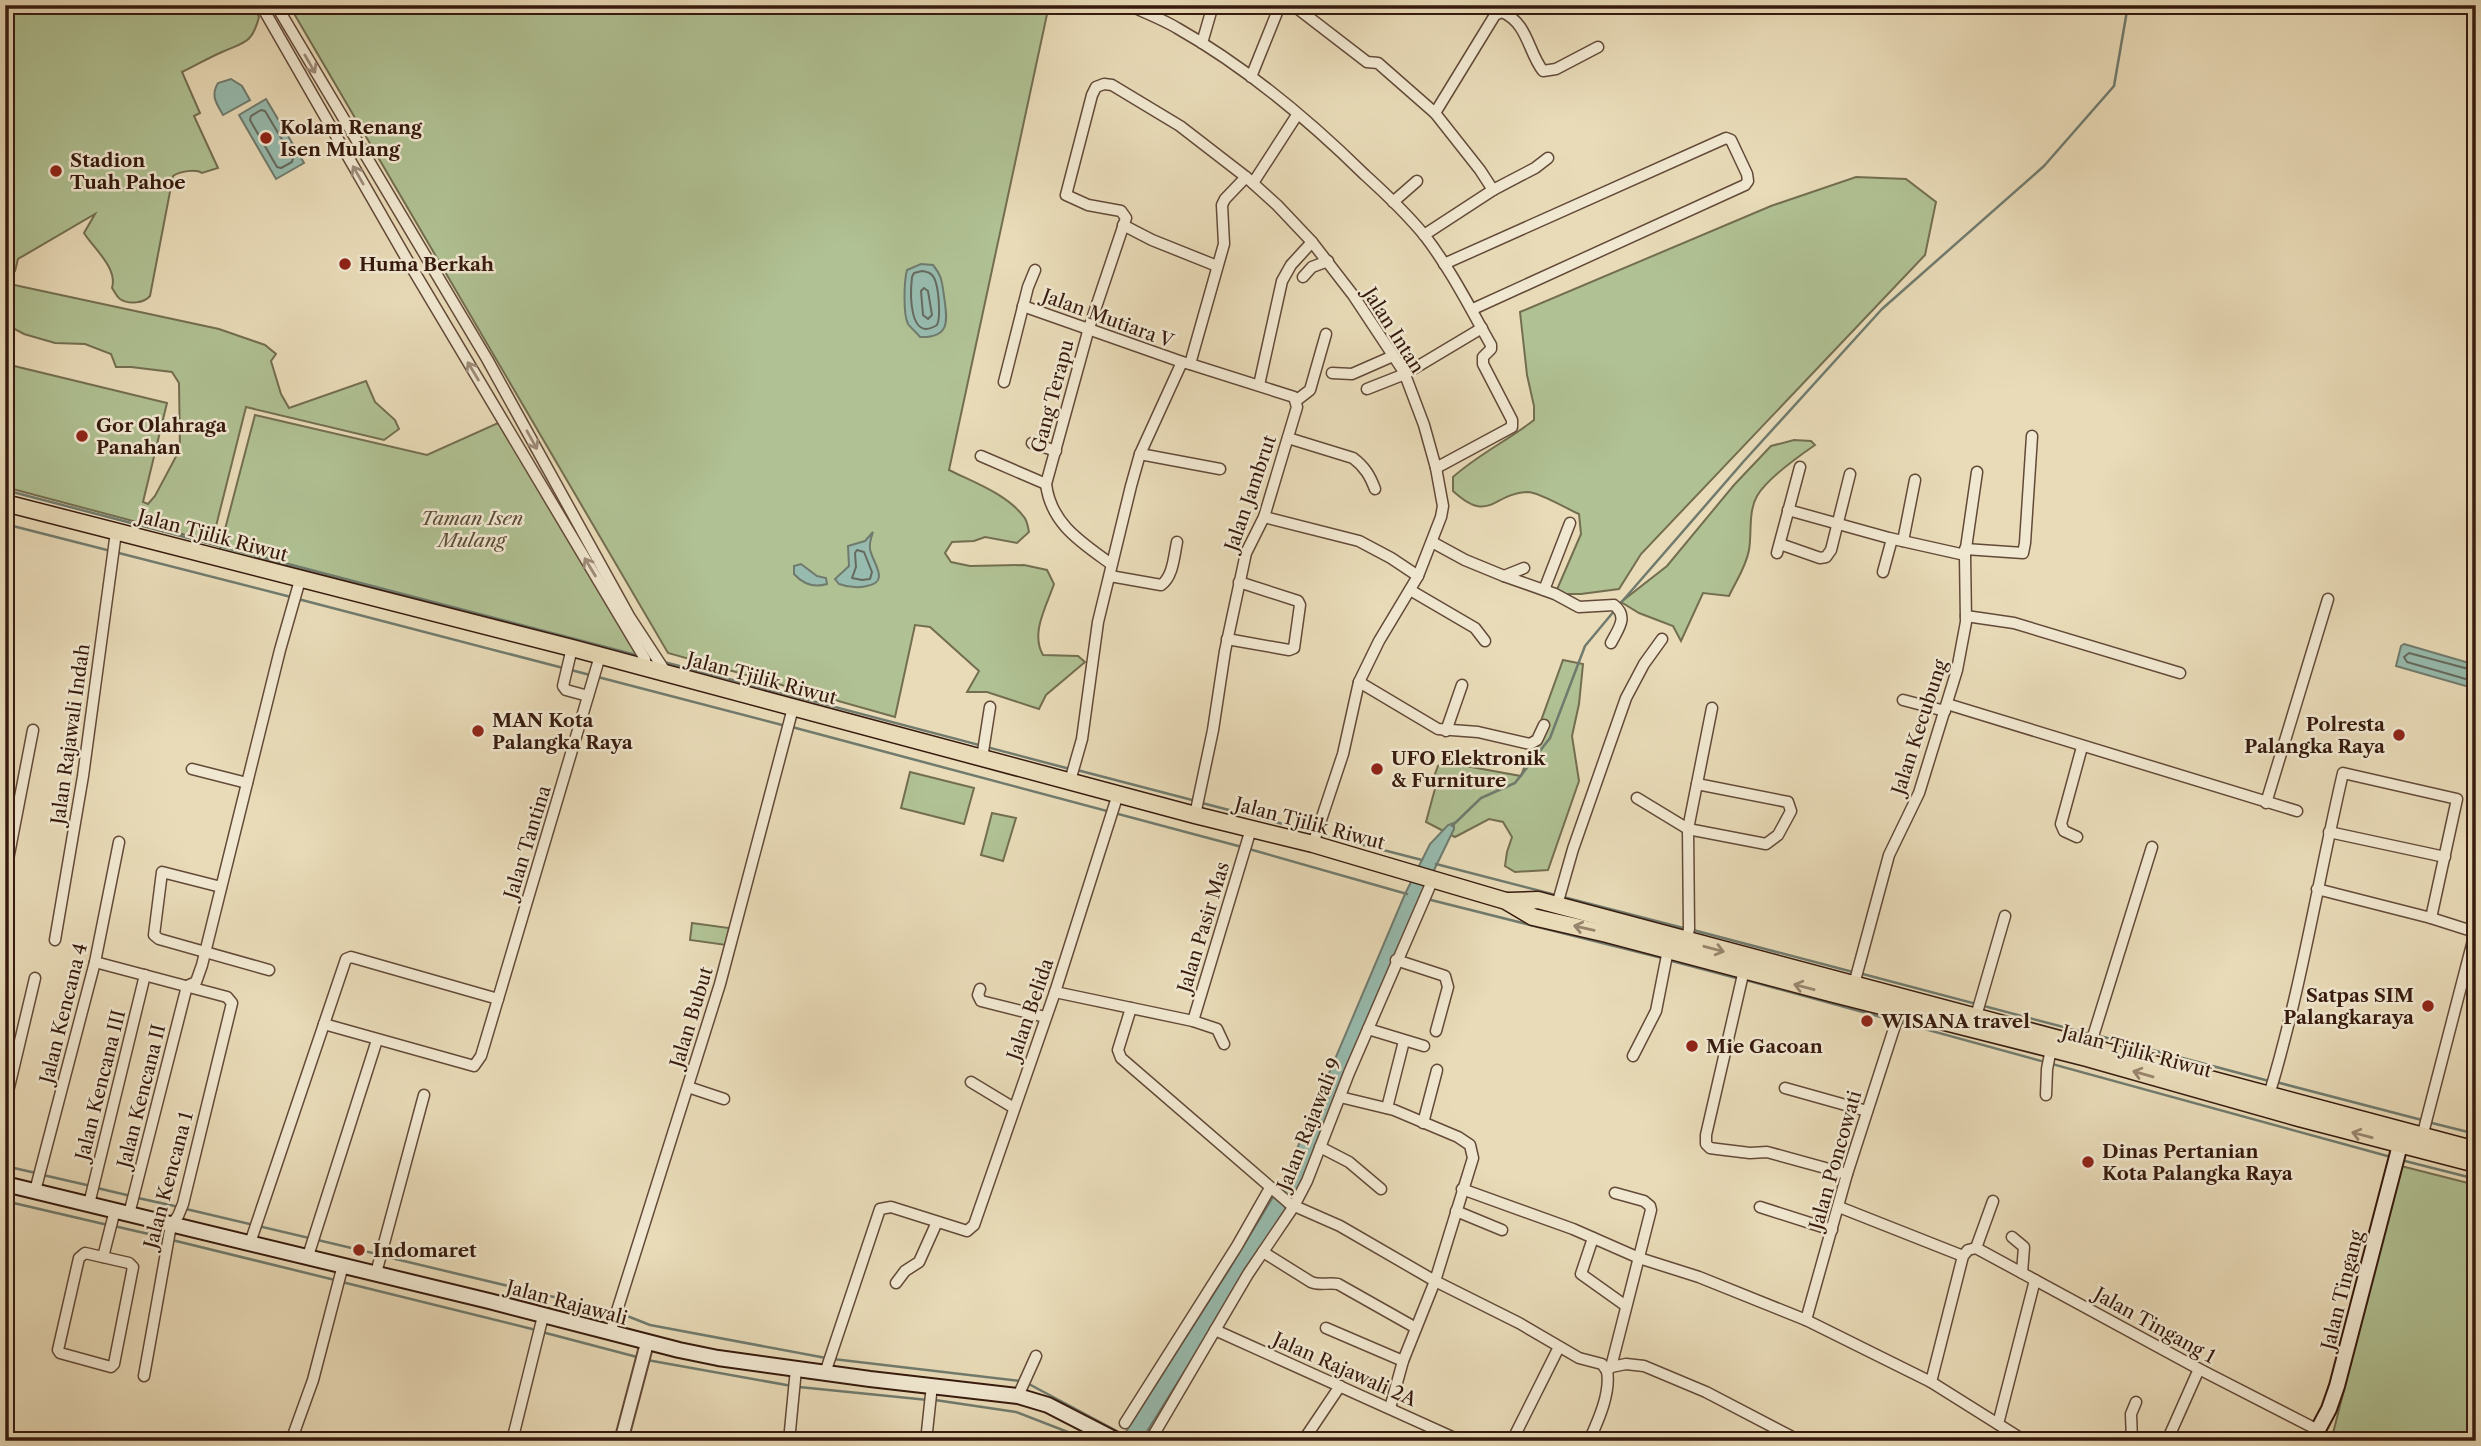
<svg xmlns="http://www.w3.org/2000/svg" width="2481" height="1446" font-family="'Libre Caslon Text',serif">
  <style>
    .green { fill: #b0c193; stroke: #736e50; stroke-width: 2 }
    .water { fill: #97bbae; stroke: #707b6e; stroke-width: 2 }
    .lines { fill: none; stroke-linecap: round; stroke-linejoin: round }
    .shore { stroke: #666a5e; stroke-width: 2 }
    .stream { stroke: #707b6e; stroke-width: 2.5 }
    .minor-casing { stroke: #634a38; stroke-width: 13 }
    .tertiary-casing { stroke: #634a38; stroke-width: 16 }
    .secondary-casing { stroke: #361a0e; stroke-width: 18 }
    .trunk-casing { stroke: #361a0e; stroke-width: 19 }
    .minor { stroke: #f1e8d1; stroke-width: 10 }
    .tertiary { stroke: #f1e8d1; stroke-width: 12 }
    .secondary { stroke: #f1e8d1; stroke-width: 14 }
    .trunk { stroke: #e9dbb8; stroke-width: 16 }
    .oneway { stroke: #9d8b79 }
    .oneway2 { stroke: #98846c }
    .poi-dot { fill: #8f2418; stroke: #f1e8d1; stroke-width: 2.5 }
    .labels { text-anchor: middle; stroke-width: 5; stroke-linejoin: round; paint-order: stroke }
    .poi-label { font-size: 19px; font-weight: bold; fill: #361a0e; stroke: #f1e8d1; text-anchor: start }
    .street-label { font-size: 19px; fill: #361a0e; stroke: #f1e8d1 }
    .park-label { font-size: 19px; font-style: italic; fill: #5b4c36; stroke: #f1e8d1 }
  </style>
  <rect width="100%" height="100%" fill="#e9dbb8"/>
  <filter id="stains"><feTurbulence type="fractalNoise" baseFrequency=".00286" numOctaves="4"/><feColorMatrix values="0 0 0 0 .2 0 0 0 0 .09 0 0 0 0 .02 0 0 0 .5 -.17"/></filter>
  <radialGradient id="worn" r=".72"><stop offset=".6" stop-color="#630" stop-opacity="0"/><stop offset="1" stop-color="#630" stop-opacity=".3"/></radialGradient>
  <g class="green">
    <path d="M5 5H253L259 17C252 44 244 42 222 52 208 58 195 66 182 72L200 113 194 116 218 168 202 173C196 169 180 171 173 176L150 296C144 303 129 305 120 299 116 296 115 292 112 288 118 268 94 249 84 233L95 214 18 259 15 271 5 268Z"/>
    <path d="M289 5H1049L949 470C973 482 1007 494 1024 517 1027 520 1028 527 1029 532L1017 543 985 537 974 541 952 542 945 553 951 562 970 566 1024 565 1047 570 1054 584C1047 605 1030 633 1043 655L1078 656 1085 662 1046 695 1039 709 987 692H967L979 671 930 627 915 625 895 717 668 653Z"/>
    <path d="M1856 177 1906 179 1936 202 1925 255 1641 554 1619 589 1581 594H1555L1581 534 1579 514C1567 509 1539 492 1528 492 1492 493 1490 525 1453 491V477C1479 454 1507 441 1534 420V406L1527 375 1520 312 1771 206Z"/>
    <path d="M5 283 219 329 265 345 276 354 271 361 281 394 289 408 366 381 375 402 395 420 399 429 384 440 246 407 212 542 5 487V383L10 365 167 403 143 502 148 504 155 496 180 449 179 383 172 372 131 367H116L111 354 85 344 55 343 24 334 5 324Z"/>
    <path d="M255 415 427 455 507 419 658 669 219 552Z"/>
    <path d="M1794 440 1811 441 1815 445C1799 456 1767 479 1757 496 1748 512 1752 533 1749 550 1746 567 1736 581 1729 596L1703 593 1681 641 1673 626 1639 613 1621 602 1667 566 1734 485 1771 446Z"/>
    <path d="M1563 660 1583 664 1579 704 1572 736 1579 781 1548 870 1515 872 1505 866 1507 852 1512 837 1503 822 1489 819 1455 837 1426 822 1436 785 1435 774 1438 766 1444 762 1521 776Z"/>
    <path d="M910 772 974 788 964 824 901 808Z"/>
    <path d="M992 813 1016 818 1003 861 981 855Z"/>
    <path d="M692 923 729 928 726 945 690 940Z"/>
    <path d="M2401 1166 2476 1185V1441H2331Z"/>
  </g>
  <g class="water">
    <path d="M231 79 242 86 250 100 223 115C217 104 210 96 218 83Z"/>
    <path d="M266 99 304 163 276 179 239 115Z"/>
    <path d="M921 264 933 265C942 276 942 282 944 296 947 318 952 338 920 337 917 333 911 328 908 324 903 314 904 281 907 270Z"/>
    <path d="M873 532C871 538 869 543 870 549 872 562 891 582 867 586 858 588 847 587 839 584L835 579 849 566 848 546 865 541Z"/>
    <path d="M801 564 817 576 826 578 827 584C814 588 803 584 794 574V566Z"/>
    <path d="M2404 644 2476 665V689L2396 666 2401 646Z"/>
    <path d="M1454 823V829L1420 899 1302 1183 1141 1441H1120L1227 1273 1285 1177 1405 894 1430 844 1448 825Z"/>
  </g>
  <g class="lines">
    <g class="shore">
      <path d="M261 110 265 111 293 158 292 162 281 168 277 167 250 120 251 116Z"/>
      <path d="M922 271C927 272 929 272 932 275 939 282 941 317 937 325 909 343 910 294 912 277L914 273Z"/>
      <path d="M924 288 928 291 932 315 928 319 923 315 921 291Z"/>
      <path d="M857 550 864 552 872 572 870 579 862 580 852 578 856 567 855 553Z"/>
      <path d="M2476 671 2409 653 2404 657 2407 662 2476 682"/>
    </g>
    <g class="stream">
      <path d="M5 490 640 656"/>
      <path d="M5 524 291 597"/>
      <path d="M298 599 786 726"/>
      <path d="M1619 605 1744 461 1882 309 2044 166 2114 86 2128 5"/>
      <path d="M664 662 1070 769"/>
      <path d="M792 727 1242 847"/>
      <path d="M1077 770 1196 801"/>
      <path d="M1202 803 1314 832"/>
      <path d="M1452 826 1481 798 1515 783 1550 738 1585 646 1615 610"/>
      <path d="M1321 834 1422 860"/>
      <path d="M1249 849 1407 894"/>
      <path d="M1436 864 1687 929"/>
      <path d="M1427 899 1662 958"/>
      <path d="M1693 930 1853 972"/>
      <path d="M1668 960 1740 979"/>
      <path d="M1859 973 2090 1034"/>
      <path d="M1746 980 2391 1157"/>
      <path d="M2096 1035 2269 1081"/>
      <path d="M2276 1082 2422 1120"/>
      <path d="M2428 1122 2476 1134"/>
      <path d="M2401 1160 2476 1179"/>
      <path d="M5 1166 36 1173"/>
      <path d="M43 1175 91 1186"/>
      <path d="M97 1188 131 1196"/>
      <path d="M138 1198 179 1207"/>
      <path d="M5 1201 108 1225"/>
      <path d="M186 1209 377 1254"/>
      <path d="M114 1226 166 1238"/>
      <path d="M172 1240 335 1280"/>
      <path d="M383 1256 617 1312 650 1325 826 1358"/>
      <path d="M342 1282 536 1330"/>
      <path d="M542 1332 637 1357"/>
      <path d="M833 1359 1021 1381"/>
      <path d="M647 1360 792 1386"/>
      <path d="M1027 1383 1126 1436"/>
      <path d="M799 1387 928 1400"/>
      <path d="M935 1400 1016 1412 1091 1441"/>
    </g>
    <g class="minor-casing">
      <g id="minor">
        <path d="M261 5 409 263 645 659V669"/>
        <path d="M276 5 487 359 629 616 667 674"/>
        <path d="M1129 5C1145 13 1162 19 1177 28 1246 67 1309 120 1365 175 1386 194 1407 214 1425 236 1451 270 1470 308 1491 345V349L1483 357V364L1512 420V427L1436 468"/>
        <path d="M1293 5 1367 62 1378 63 1435 113 1480 170 1493 190 1424 235"/>
        <path d="M1202 43 1213 5"/>
        <path d="M1251 77 1280 5"/>
        <path d="M1435 113 1495 15 1502 12C1528 23 1528 52 1543 71L1556 69 1598 47"/>
        <path d="M1253 183 1297 115"/>
        <path d="M1493 190 1535 168 1548 158"/>
        <path d="M1393 202 1417 181"/>
        <path d="M1123 225 1152 240 1217 266"/>
        <path d="M1444 264 1726 138 1731 140 1747 174 1748 181 1745 185 1473 309"/>
        <path d="M1303 277 1312 267 1328 261"/>
        <path d="M1023 306 1182 362"/>
        <path d="M1190 364 1224 244 1222 205 1225 199 1246 177"/>
        <path d="M1332 373 1352 374 1393 356"/>
        <path d="M1004 382 1028 287 1035 270"/>
        <path d="M1259 385 1282 281 1291 265 1312 242"/>
        <path d="M1367 389 1405 374 1482 328"/>
        <path d="M1297 400 1310 390 1326 334"/>
        <path d="M1288 438 1353 458C1365 467 1370 476 1375 489"/>
        <path d="M1032 443 1056 451"/>
        <path d="M1140 454 1220 469"/>
        <path d="M981 456 1046 484"/>
        <path d="M1788 510 1889 538 1965 555"/>
        <path d="M1264 517 1359 541 1391 558 1418 576"/>
        <path d="M1903 541 1915 480"/>
        <path d="M1432 542 1465 560 1504 576 1524 568"/>
        <path d="M1780 544 1820 558 1826 557 1831 550 1850 474"/>
        <path d="M1965 549 2023 553 2025 543 2032 436"/>
        <path d="M1777 553 1800 467"/>
        <path d="M1111 564C1081 542 1051 524 1046 484L1089 328 1126 218 1121 211 1088 205 1066 195 1092 95 1096 87 1104 84 1112 85 1180 126 1246 177 1277 205 1312 242 1353 295 1404 372 1424 425 1436 468 1443 506 1441 517 1418 576 1379 641 1359 682 1343 754 1313 844"/>
        <path d="M1883 572 1892 539"/>
        <path d="M1110 576 1161 585C1173 577 1174 556 1177 542"/>
        <path d="M1504 576 1555 594 1579 607 1614 605C1629 617 1618 629 1611 643"/>
        <path d="M1410 590 1475 628 1485 641"/>
        <path d="M1544 590 1570 523"/>
        <path d="M1966 616 2014 623 2180 673"/>
        <path d="M1227 639 1289 650 1294 648 1300 605 1298 601 1239 582"/>
        <path d="M572 648 563 686 566 690 588 696"/>
        <path d="M1359 682 1438 729 1478 732 1530 744 1537 740 1544 725"/>
        <path d="M1903 700 1945 711"/>
        <path d="M1947 704 2297 811"/>
        <path d="M1446 731 1462 685"/>
        <path d="M982 758 990 707"/>
        <path d="M192 769 247 783"/>
        <path d="M1070 781 1082 739 1098 622 1131 486 1140 454 1182 362 1190 364 1294 397 1297 407 1264 517 1246 553 1225 651 1213 730 1195 815"/>
        <path d="M1637 798 1688 829 1766 844 1778 835 1791 811 1788 802 1697 784"/>
        <path d="M2266 803 2328 599"/>
        <path d="M2329 832 2445 857"/>
        <path d="M2077 837 2064 831 2061 824 2082 747"/>
        <path d="M5 875 33 730"/>
        <path d="M221 887 162 872 154 935 159 939 269 970"/>
        <path d="M1557 905 1573 849 1626 698 1644 664 1662 639"/>
        <path d="M2431 918 2475 932"/>
        <path d="M55 940 83 776 116 532"/>
        <path d="M1686 941 1689 929 1688 829 1712 708"/>
        <path d="M1396 960 1445 976 1448 987 1436 1031"/>
        <path d="M95 962 227 997 232 1003 183 1204 178 1216 171 1225 144 1376"/>
        <path d="M1744 970 1706 1135V1144L1710 1148 1717 1149 1750 1153 1767 1152 1847 1174"/>
        <path d="M187 986 196 982 202 965 280 650 300 580"/>
        <path d="M1853 988 1889 855 1919 793 1957 670 1966 622 1965 555 1977 472"/>
        <path d="M980 989 978 995 981 1001 1045 1017"/>
        <path d="M1055 992 1193 1021 1251 829"/>
        <path d="M1131 1008 1118 1050 1121 1058 1290 1204 1340 1226 1435 1281 1519 1323 1579 1358 1602 1364 1607 1371"/>
        <path d="M1976 1016 2005 916"/>
        <path d="M1193 1021 1217 1029 1224 1044"/>
        <path d="M324 1024 474 1066 481 1056 498 999"/>
        <path d="M1368 1029 1424 1046"/>
        <path d="M2090 1046 2152 847"/>
        <path d="M1633 1056 1656 1011 1668 950"/>
        <path d="M971 1082 1014 1108"/>
        <path d="M688 1087 724 1099"/>
        <path d="M1785 1088 1867 1111"/>
        <path d="M2046 1095 2047 1069 2051 1049"/>
        <path d="M2269 1095C2301 990 2318 880 2343 773L2457 799 2431 918 2317 889"/>
        <path d="M1340 1097 1394 1110 1458 1137 1470 1145 1473 1158 1435 1281 1403 1361 1390 1408"/>
        <path d="M5 1104 35 978"/>
        <path d="M1387 1108 1404 1041"/>
        <path d="M1423 1123 1437 1070"/>
        <path d="M2422 1137 2476 929"/>
        <path d="M1320 1147 1349 1162 1381 1189"/>
        <path d="M1462 1189 1573 1229 1639 1258 1699 1277 1806 1320 1931 1382 2025 1441"/>
        <path d="M35 1191 95 962 119 842"/>
        <path d="M89 1204 145 975"/>
        <path d="M1760 1207 1832 1230"/>
        <path d="M1839 1207 1963 1256"/>
        <path d="M1456 1211 1502 1230"/>
        <path d="M129 1214 187 986"/>
        <path d="M2012 1237 2024 1247 2022 1273"/>
        <path d="M1593 1238 1581 1274 1626 1306"/>
        <path d="M250 1243 346 959 351 957 498 999 600 656"/>
        <path d="M1976 1248 2199 1369 2318 1430"/>
        <path d="M1976 1248 1993 1201"/>
        <path d="M1263 1252 1311 1282C1320 1286 1328 1282 1338 1284L1416 1328"/>
        <path d="M85 1253 129 1263 133 1267 114 1364 111 1367 60 1353 58 1350 79 1258Z"/>
        <path d="M308 1256 377 1040"/>
        <path d="M103 1257 115 1210"/>
        <path d="M376 1273 424 1095"/>
        <path d="M896 1283 905 1271 919 1262 937 1222"/>
        <path d="M1806 1320 1847 1174 1900 1010"/>
        <path d="M1326 1328 1403 1361"/>
        <path d="M1215 1330 1461 1441"/>
        <path d="M610 1333 720 984 793 708"/>
        <path d="M1611 1367 1651 1210 1650 1206 1644 1201 1615 1193"/>
        <path d="M1607 1371 1611 1367 1626 1364 1644 1366 1706 1392 1800 1441"/>
        <path d="M825 1373 880 1209 891 1207 967 1231 974 1225 1055 992 1118 794"/>
        <path d="M1931 1382 1963 1256 1968 1250 1976 1248"/>
        <path d="M1018 1396 1036 1356"/>
        <path d="M1125 1423 1237 1246 1270 1188"/>
        <path d="M1998 1424 2035 1280"/>
        <path d="M291 1441 313 1380 343 1265"/>
        <path d="M512 1441 543 1316"/>
        <path d="M789 1441 796 1369"/>
        <path d="M926 1441 932 1385"/>
        <path d="M1150 1441 1248 1274 1294 1206 1307 1181 1349 1073 1433 879"/>
        <path d="M1303 1441 1340 1386"/>
        <path d="M1512 1441 1559 1347"/>
        <path d="M1589 1441C1598 1421 1611 1393 1607 1371"/>
        <path d="M2132 1441 2131 1414 2136 1402"/>
        <path d="M2167 1441 2199 1369"/>
      </g>
    </g>
    <g class="tertiary-casing">
      <path id="tertiary" d="M621 1441 647 1343"/>
    </g>
    <g class="secondary-casing">
      <g id="secondary">
        <path d="M5 1184 489 1301 679 1350 718 1358 870 1379 1018 1396 1048 1405 1118 1441"/>
        <path d="M2312 1441 2329 1409 2337 1386 2400 1145"/>
      </g>
    </g>
    <g class="trunk-casing">
      <g id="trunk">
        <path d="M5 503 572 648 1195 815 1313 844 1506 901 1533 917 1607 934 1830 993 2087 1058 2299 1118 2476 1164"/>
        <path d="M1508 901 1538 900 2476 1150"/>
      </g>
    </g>
    <use href="#minor" class="minor"/>
    <use href="#tertiary" class="tertiary"/>
    <use href="#secondary" class="secondary"/>
    <use href="#trunk" class="trunk"/>
  </g>
  <defs><path id="oneway-shaft" d="M-6 0H5M1.5-3L5.5 0L1.5 3" fill="none" stroke-width="1.6" stroke-linecap="round" stroke-linejoin="round" transform="scale(1.75)"/></defs>
  <g class="oneway">
    <use href="#oneway-shaft" transform="translate(310 64) rotate(60)"/>
    <use href="#oneway-shaft" transform="translate(358 175) rotate(-120)"/>
    <use href="#oneway-shaft" transform="translate(473 371) rotate(-121)"/>
    <use href="#oneway-shaft" transform="translate(532 440) rotate(61)"/>
    <use href="#oneway-shaft" transform="translate(590 567) rotate(-121)"/>
  </g>
  <g class="oneway2">
    <use href="#oneway-shaft" transform="translate(1584 928) rotate(-167)"/>
    <use href="#oneway-shaft" transform="translate(1714 949) rotate(15)"/>
    <use href="#oneway-shaft" transform="translate(1804 987) rotate(-165)"/>
    <use href="#oneway-shaft" transform="translate(2143 1074) rotate(-164)"/>
    <use href="#oneway-shaft" transform="translate(2362 1135) rotate(-165)"/>
  </g>
  <g class="poi-dot">
    <circle cx="266" cy="138" r="7"/>
    <circle cx="56" cy="171" r="7"/>
    <circle cx="345" cy="264" r="7"/>
    <circle cx="82" cy="436" r="7"/>
    <circle cx="478" cy="731" r="7"/>
    <circle cx="2399" cy="735" r="7"/>
    <circle cx="1377" cy="769" r="7"/>
    <circle cx="2428" cy="1006" r="7"/>
    <circle cx="1867" cy="1021" r="7"/>
    <circle cx="1692" cy="1046" r="7"/>
    <circle cx="2088" cy="1162" r="7"/>
    <circle cx="359" cy="1250" r="7"/>
  </g>
  <g class="labels">
    <g class="poi-label">
      <text x="280" y="134">Kolam Renang<tspan x="280" dy="22">Isen Mulang</tspan></text>
      <text x="70" y="167">Stadion<tspan x="70" dy="22">Tuah Pahoe</tspan></text>
      <text x="359" y="271">Huma Berkah</text>
      <text x="96" y="432">Gor Olahraga<tspan x="96" dy="22">Panahan</tspan></text>
      <text x="492" y="727">MAN Kota<tspan x="492" dy="22">Palangka Raya</tspan></text>
      <text x="2385" y="731" text-anchor="end">Polresta<tspan x="2385" dy="22">Palangka Raya</tspan></text>
      <text x="1391" y="765">UFO Elektronik<tspan x="1391" dy="22">&amp; Furniture</tspan></text>
      <text x="2414" y="1002" text-anchor="end">Satpas SIM<tspan x="2414" dy="22">Palangkaraya</tspan></text>
      <text x="1881" y="1028">WISANA travel</text>
      <text x="1706" y="1053">Mie Gacoan</text>
      <text x="2102" y="1158">Dinas Pertanian<tspan x="2102" dy="22">Kota Palangka Raya</tspan></text>
      <text x="373" y="1257">Indomaret</text>
    </g>
    <g class="street-label">
      <text transform="translate(1108 318) rotate(20)" y="7">Jalan Mutiara V</text>
      <text transform="translate(1394 330) rotate(58)" y="7">Jalan Intan</text>
      <text transform="translate(1052 396) rotate(-75)" y="7">Gang Terapu</text>
      <text transform="translate(1250 493) rotate(-71)" y="7">Jalan Jambrut</text>
      <text transform="translate(213 535) rotate(15)" y="7">Jalan Tjilik Riwut</text>
      <text transform="translate(762 678) rotate(15)" y="7">Jalan Tjilik Riwut</text>
      <text transform="translate(1919 727) rotate(-72)" y="7">Jalan Kecubung</text>
      <text transform="translate(70 734) rotate(-82)" y="7">Jalan Rajawali Indah</text>
      <text transform="translate(1310 823) rotate(15)" y="7">Jalan Tjilik Riwut</text>
      <text transform="translate(527 842) rotate(-73)" y="7">Jalan Tantina</text>
      <text transform="translate(1203 927) rotate(-73)" y="7">Jalan Pasir Mas</text>
      <text transform="translate(1030 1009) rotate(-71)" y="7">Jalan Belida</text>
      <text transform="translate(63 1013) rotate(-76)" y="7">Jalan Kencana 4</text>
      <text transform="translate(691 1017) rotate(-73)" y="7">Jalan Bubut</text>
      <text transform="translate(2137 1051) rotate(15)" y="7">Jalan Tjilik Riwut</text>
      <text transform="translate(100 1085) rotate(-76)" y="7">Jalan Kencana III</text>
      <text transform="translate(141 1096) rotate(-76)" y="7">Jalan Kencana II</text>
      <text transform="translate(1309 1124) rotate(-68)" y="7">Jalan Rajawali 9</text>
      <text transform="translate(1835 1160) rotate(-74)" y="7">Jalan Poncowati</text>
      <text transform="translate(168 1180) rotate(-75)" y="7">Jalan Kencana 1</text>
      <text transform="translate(2342 1290) rotate(-76)" y="7">Jalan Tingang</text>
      <text transform="translate(567 1302) rotate(15)" y="7">Jalan Rajawali</text>
      <text transform="translate(2155 1325) rotate(29)" y="7">Jalan Tingang 1</text>
      <text transform="translate(1345 1369) rotate(24)" y="7">Jalan Rajawali 2A</text>
    </g>
    <g class="park-label">
      <text x="472" y="525">Taman Isen<tspan x="472" dy="22">Mulang</tspan></text>
    </g>
  </g>
  <rect width="2481" height="1446" fill="none" stroke="#e9dbb8" stroke-width="28"/>
  <rect x="7" y="7" width="2467" height="1432" fill="none" stroke="#361a0e" stroke-width="3.5"/>
  <rect x="14" y="14" width="2453" height="1418" fill="none" stroke="#361a0e" stroke-width="2"/>
  <rect width="100%" height="100%" filter="url(#stains)"/>
  <rect width="100%" height="100%" fill="url(#worn)"/>
</svg>
